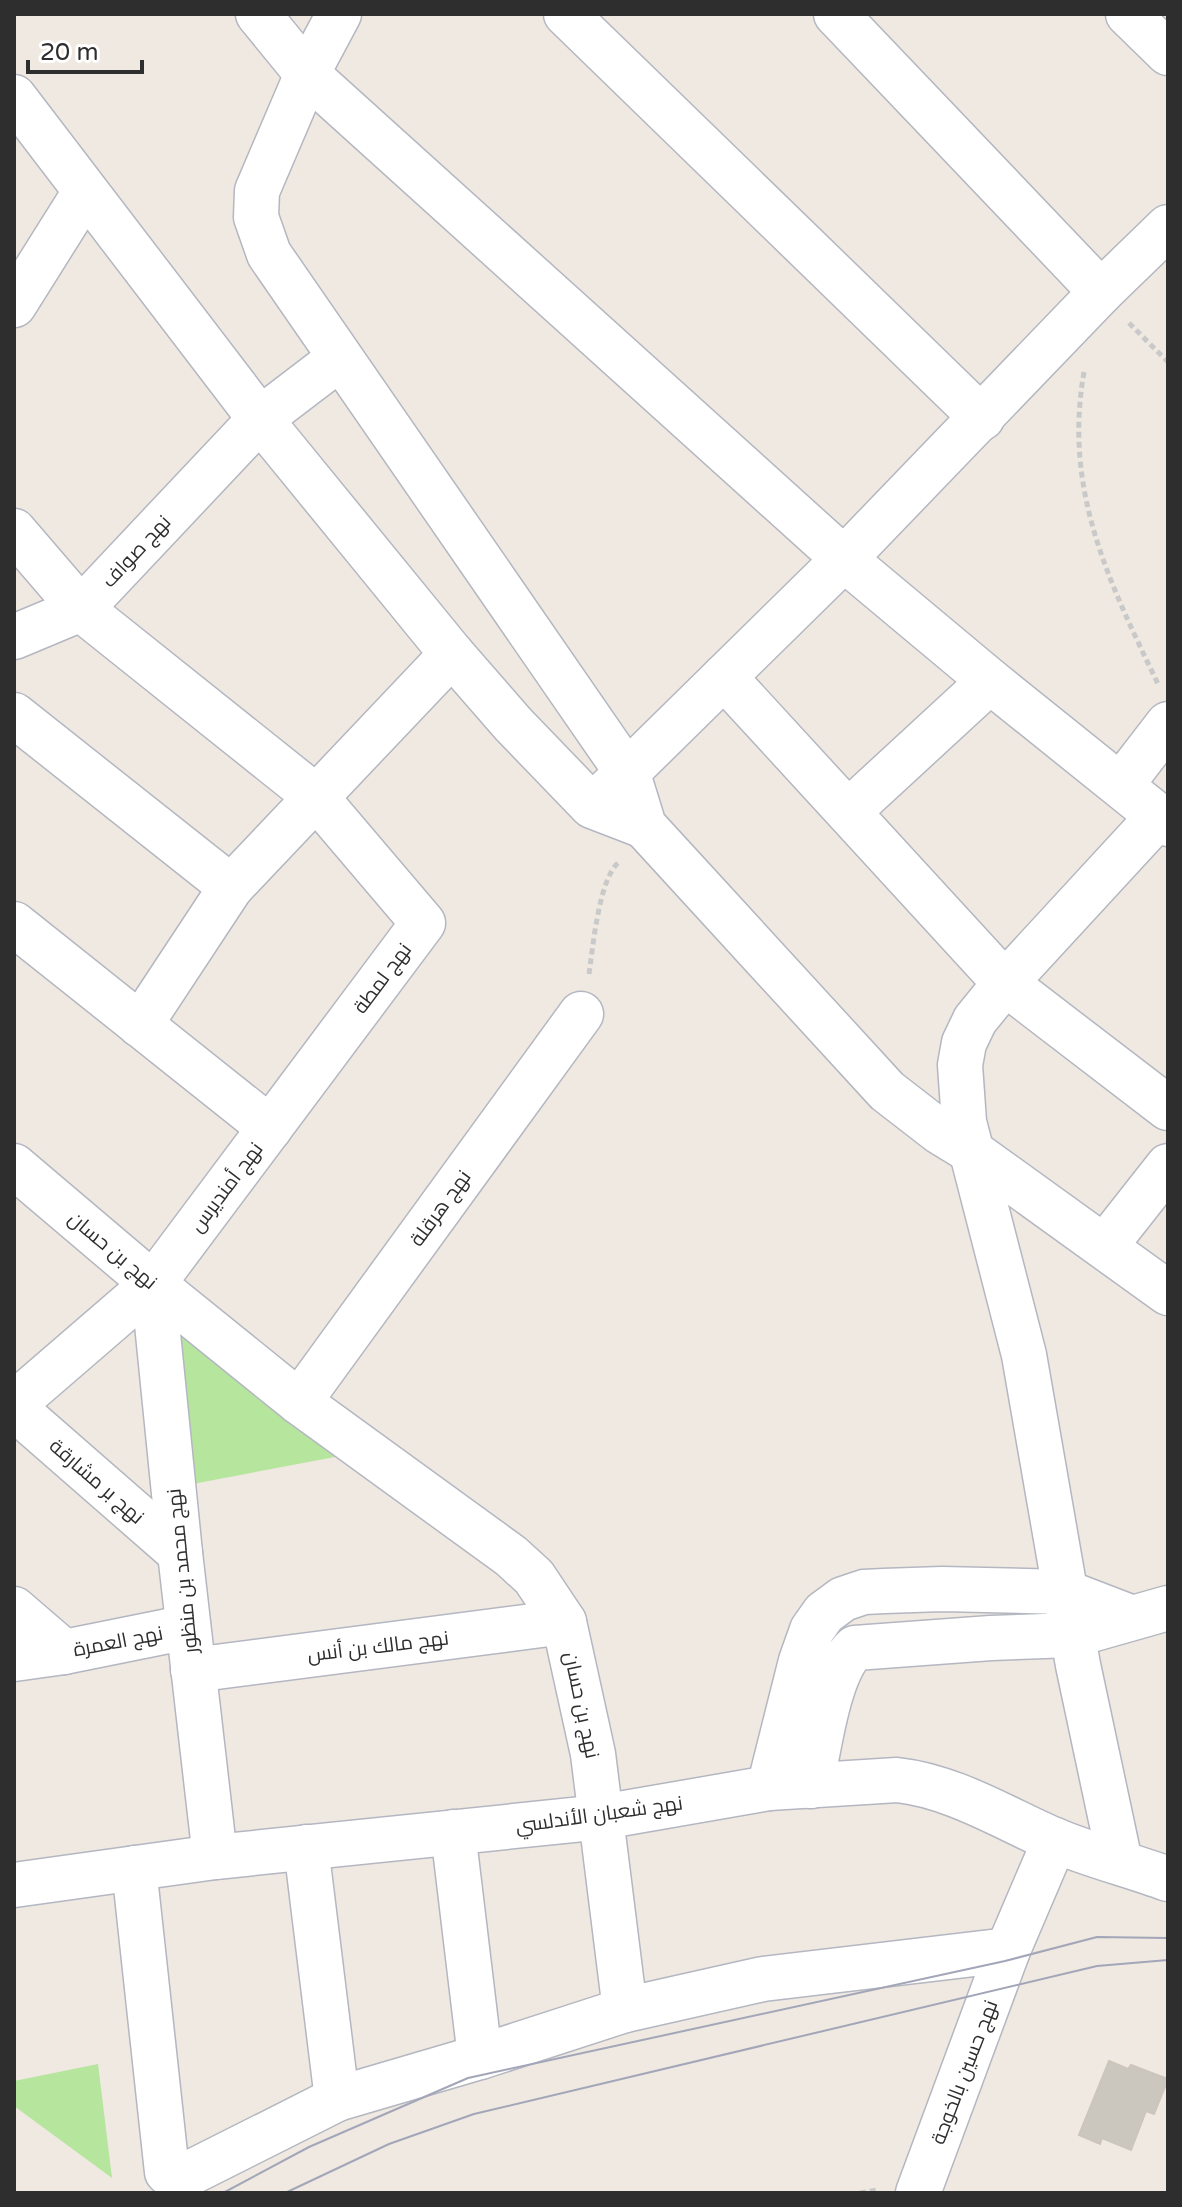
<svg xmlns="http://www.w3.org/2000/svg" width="1182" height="2207" font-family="'Varela Round',Cairo,sans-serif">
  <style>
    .green { fill: #b6e59e }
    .building { fill: #cbc7bf; stroke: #cbc5ba; stroke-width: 2 }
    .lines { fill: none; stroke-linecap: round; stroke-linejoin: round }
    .minor-casing { stroke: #b4b7c1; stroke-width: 47 }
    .path { stroke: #c9c9c9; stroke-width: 5; stroke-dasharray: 6 4; stroke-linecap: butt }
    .minor { stroke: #fff; stroke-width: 44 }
    .tram { stroke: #a3a6b8; stroke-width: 2 }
    .labels { text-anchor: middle; stroke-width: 6; stroke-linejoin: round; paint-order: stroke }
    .street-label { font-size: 20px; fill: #2e2e2e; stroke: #fff }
  </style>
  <rect width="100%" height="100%" fill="#efe9e1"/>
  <g class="green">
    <path d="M169 1327 340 1456 182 1486Z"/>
    <path d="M98 2064 112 2178 14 2106V2081Z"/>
  </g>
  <path class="building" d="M1109 2061 1128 2069 1131 2065 1168 2079 1154 2114 1146 2111 1131 2150 1102 2138 1100 2144 1079 2135Z"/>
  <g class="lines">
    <g class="minor-casing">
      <g id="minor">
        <path d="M258 14 307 74 844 559 990 681 1168 824"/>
        <path d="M339 14 307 74 257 191 256 217 269 254 628 774 644 826 887 1091 940 1132 971 1151 1168 1293"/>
        <path d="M566 14 982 418"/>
        <path d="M836 14 1101 292"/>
        <path d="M1128 14 1168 53"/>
        <path d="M14 97 260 419 452 654 513 724 592 806 644 826"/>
        <path d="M14 305 85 192"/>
        <path d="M14 531 81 609 315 796 423 923 153 1284 14 1404"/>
        <path d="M14 637 81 609 260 419 340 358"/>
        <path d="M724 677 1005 983 1168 1108"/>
        <path d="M14 715 231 887"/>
        <path d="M1121 785 1168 724"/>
        <path d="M606 793 844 559 1101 292 1168 227"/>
        <path d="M849 811 990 681"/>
        <path d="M14 924 270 1128"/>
        <path d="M140 1025 231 887 452 654"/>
        <path d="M14 1166 153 1284 299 1402 511 1556 534 1577 564 1622 593 1754 625 2010 480 2057 337 2099 176 2180 167 2172 134 1868"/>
        <path d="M1105 1246 1168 1166"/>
        <path d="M153 1284 180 1553 215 1857"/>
        <path d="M299 1402 581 1014"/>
        <path d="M14 1408 180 1553"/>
        <path d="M14 1609 64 1652 188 1627"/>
        <path d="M14 1659 64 1652"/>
        <path d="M193 1670 564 1622"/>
        <path d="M811 1786C819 1750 828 1672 855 1648L991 1638 1073 1635 1168 1608"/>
        <path d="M769 1788 801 1661 812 1630 824 1613 843 1599 864 1592 884 1591 942 1589 1065 1592 1130 1617"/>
        <path d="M453 1832 480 2057"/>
        <path d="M306 1847 337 2099"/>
        <path d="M1120 1862 1078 1665 1024 1355 964 1122 960 1065 964 1043 975 1020 1005 983 1158 817"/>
        <path d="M14 1885 215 1857 602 1817 769 1788 897 1780C952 1786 1002 1817 1052 1839 1089 1855 1130 1865 1168 1879"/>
        <path d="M625 2010 763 1979 1008 1950"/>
        <path d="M918 2193 1008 1950 1055 1840"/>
      </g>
    </g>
    <g class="path">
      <path d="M1129 323 1168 362"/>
      <path d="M1084 372C1063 490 1109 582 1159 686"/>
      <path d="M589 974C593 947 599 878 619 862"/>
      <path d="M860 2193 877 2190"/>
    </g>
    <use href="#minor" class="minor"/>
    <g class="tram">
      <path d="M223 2193 309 2147 468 2078 1005 1961 1097 1937 1168 1938"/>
      <path d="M285 2193 389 2144 474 2114 1097 1966 1168 1960"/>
    </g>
  </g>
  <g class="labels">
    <g class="street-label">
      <text transform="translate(136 551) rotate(-47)" y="7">نهج صواف</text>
      <text transform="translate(382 978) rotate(-53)" y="7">نهج لمطة</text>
      <text transform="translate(226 1187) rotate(-53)" y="7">نهج أمنديرس</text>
      <text transform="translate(440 1208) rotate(-54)" y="7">نهج هرقلة</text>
      <text transform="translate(113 1250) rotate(40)" y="7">نهج بن حسان</text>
      <text transform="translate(97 1481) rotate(41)" y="7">نهج بر مشارقة</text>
      <text transform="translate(182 1571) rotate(-96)" y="7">نهج محمد بن منظور</text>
      <text transform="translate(118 1641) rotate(-11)" y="7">نهج العمرة</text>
      <text transform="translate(378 1646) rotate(-7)" y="7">نهج مالك بن أنس</text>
      <text transform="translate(582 1705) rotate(78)" y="7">نهج بن حسان</text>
      <text transform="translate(599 1814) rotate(-8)" y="7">نهج شعبان الأندلسي</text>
      <text transform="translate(964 2072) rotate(-69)" y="7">نهج حسين بالخوجة</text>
    </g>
  </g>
  <rect width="1182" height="2207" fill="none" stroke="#2e2e2e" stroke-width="32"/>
  <path d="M28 60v12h114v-12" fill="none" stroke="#2e2e2e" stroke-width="4"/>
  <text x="40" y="60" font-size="24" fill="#2e2e2e" stroke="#ffffff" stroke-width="6" paint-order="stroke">20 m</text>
</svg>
